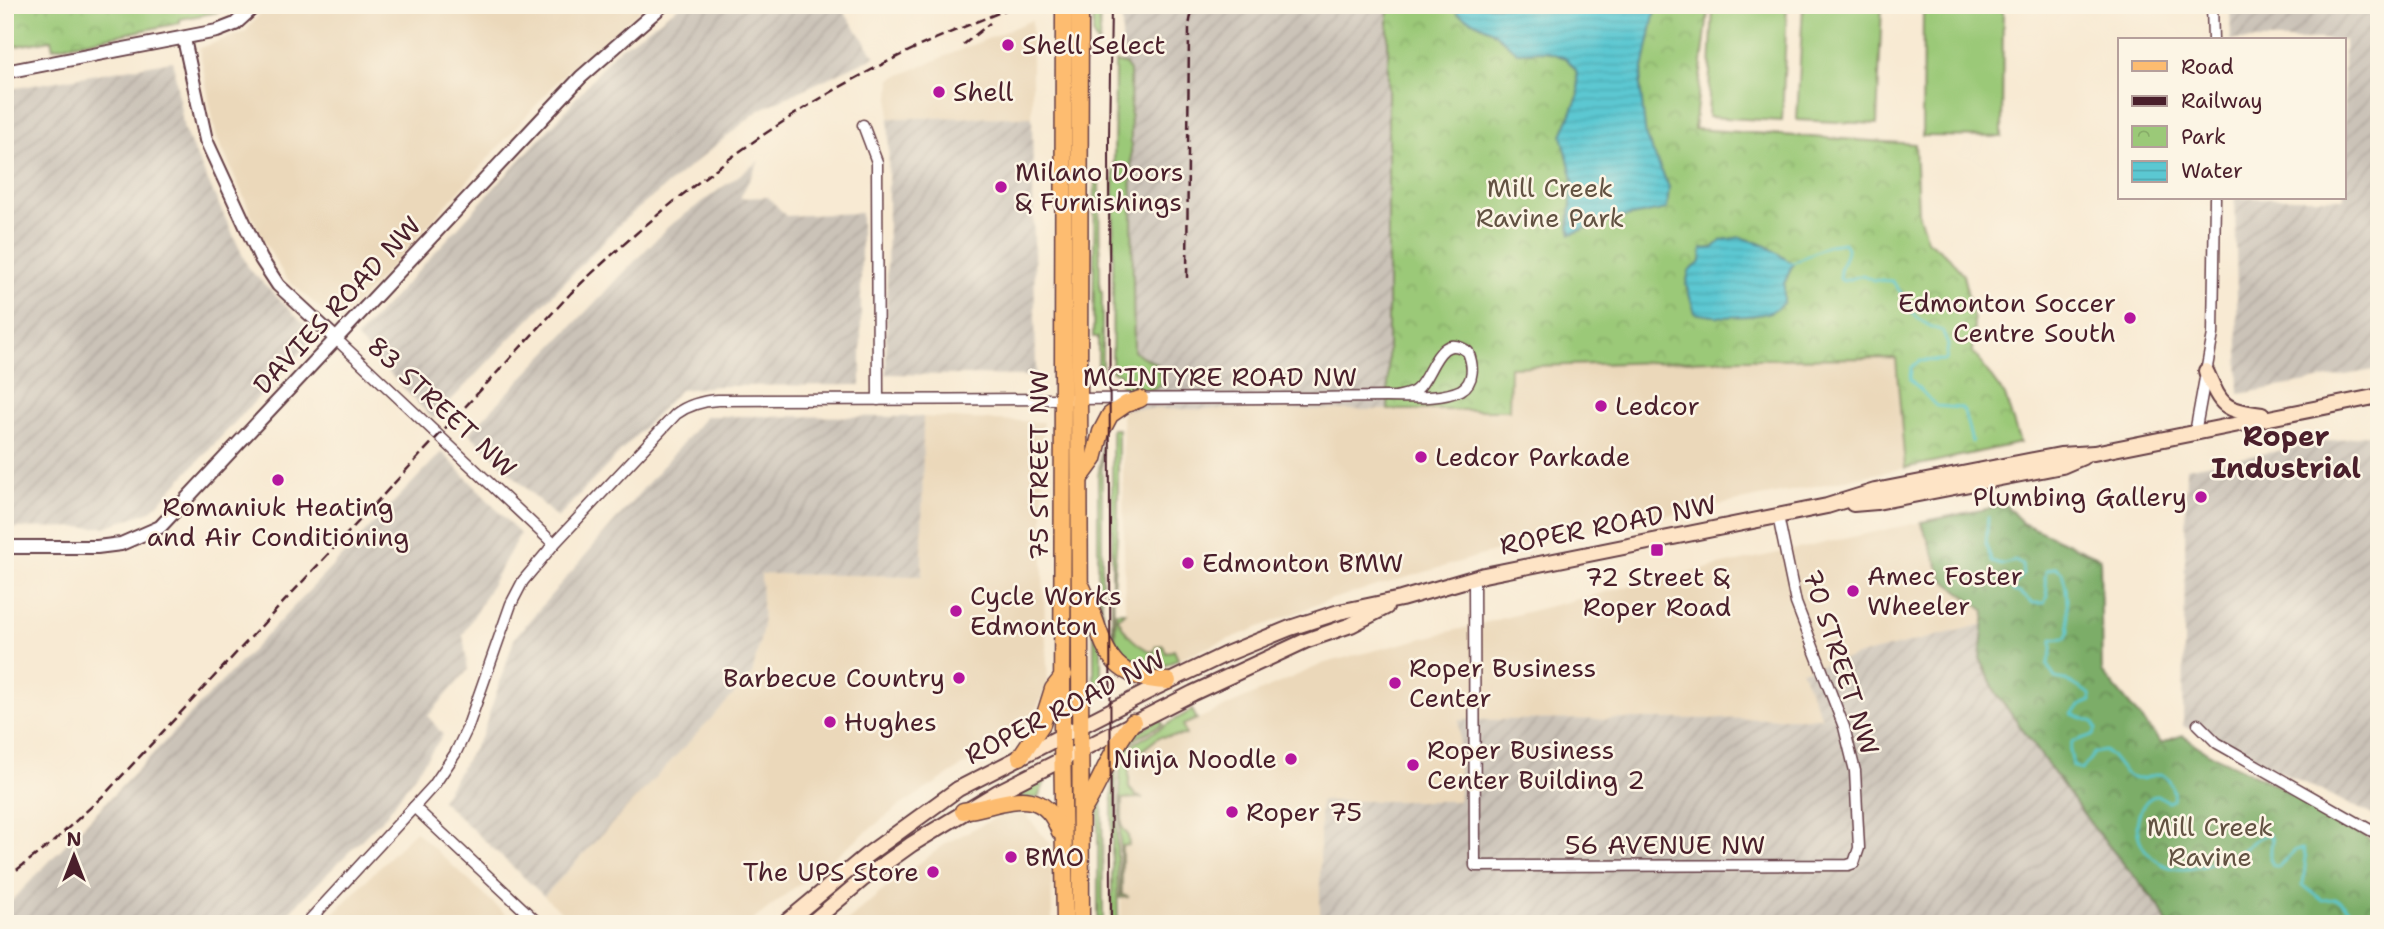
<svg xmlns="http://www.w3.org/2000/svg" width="2384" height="929" font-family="'Shantell Sans',sans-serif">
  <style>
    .built { fill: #ebd8ba }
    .industrial { fill: url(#industrial-furrows) }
    .grass { fill: #9bc978; stroke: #727452; stroke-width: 2 }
    .forest { fill: url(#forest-crowns); stroke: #63664a; stroke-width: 2 }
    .park { fill: url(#park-crowns); stroke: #727452; stroke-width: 2 }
    .water { fill: url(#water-rules); stroke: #52747e; stroke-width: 2 }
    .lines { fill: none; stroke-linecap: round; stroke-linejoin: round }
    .stream { stroke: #5bc8d2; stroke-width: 2.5 }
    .minor-casing { stroke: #643d44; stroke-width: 13 }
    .tertiary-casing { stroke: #643d44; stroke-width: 16 }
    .secondary-casing { stroke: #643d44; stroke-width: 18 }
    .primary-casing { stroke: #643d44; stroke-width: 19 }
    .minor { stroke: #fff; stroke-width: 10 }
    .tertiary { stroke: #fff; stroke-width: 12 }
    .secondary { stroke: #fee4c6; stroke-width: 14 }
    .primary { stroke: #fdbc70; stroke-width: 16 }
    .tram { stroke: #4a1f2b; stroke-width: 2 }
    .rail { stroke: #4a1f2b; stroke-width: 2.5; stroke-dasharray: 10 5; stroke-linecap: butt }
    .poi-dot { fill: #b5179e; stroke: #fcf5e5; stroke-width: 2.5 }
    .labels { text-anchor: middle; stroke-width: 5; stroke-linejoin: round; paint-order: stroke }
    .poi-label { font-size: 26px; fill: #4a1f2b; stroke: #fcf5e5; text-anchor: start }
    .park-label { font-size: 26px; fill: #625242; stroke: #fcf5e5 }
    .street-label { font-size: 26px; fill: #4a1f2b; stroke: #fcf5e5 }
    .neighbourhood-label { font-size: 28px; font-weight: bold; fill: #4a1f2b; stroke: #fcf5e5 }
  </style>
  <defs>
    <pattern id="industrial-furrows" width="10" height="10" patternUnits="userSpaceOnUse" patternTransform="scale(1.75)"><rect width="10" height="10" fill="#cbc3b8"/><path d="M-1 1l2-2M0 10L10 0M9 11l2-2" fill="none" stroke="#b0a79e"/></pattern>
    <pattern id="forest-crowns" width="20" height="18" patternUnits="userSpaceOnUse" patternTransform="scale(1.75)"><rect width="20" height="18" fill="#7cad68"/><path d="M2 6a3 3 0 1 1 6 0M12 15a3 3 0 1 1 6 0" fill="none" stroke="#688c56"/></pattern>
    <pattern id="park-crowns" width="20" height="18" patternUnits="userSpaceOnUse" patternTransform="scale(1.75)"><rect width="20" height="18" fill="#9bc978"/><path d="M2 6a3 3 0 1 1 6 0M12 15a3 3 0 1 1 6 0" fill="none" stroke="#87ac68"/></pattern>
    <pattern id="water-rules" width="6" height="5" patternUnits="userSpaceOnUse" patternTransform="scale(1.75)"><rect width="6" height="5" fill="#5bc8d2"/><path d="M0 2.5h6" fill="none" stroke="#51abb4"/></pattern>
  </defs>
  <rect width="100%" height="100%" fill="#fcf5e5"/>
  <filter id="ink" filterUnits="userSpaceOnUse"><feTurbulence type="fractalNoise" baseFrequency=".0143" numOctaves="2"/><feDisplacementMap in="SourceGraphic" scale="14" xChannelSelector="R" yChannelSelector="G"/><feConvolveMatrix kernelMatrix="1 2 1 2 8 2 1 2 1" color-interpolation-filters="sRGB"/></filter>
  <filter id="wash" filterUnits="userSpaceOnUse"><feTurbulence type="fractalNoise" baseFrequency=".00686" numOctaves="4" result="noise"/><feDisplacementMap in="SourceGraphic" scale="28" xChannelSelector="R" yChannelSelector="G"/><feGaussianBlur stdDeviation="1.57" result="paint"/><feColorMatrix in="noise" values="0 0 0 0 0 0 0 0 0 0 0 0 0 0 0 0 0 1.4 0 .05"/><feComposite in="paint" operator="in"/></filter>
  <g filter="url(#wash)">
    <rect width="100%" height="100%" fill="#f8ead3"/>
    <g class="built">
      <path d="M267 5H646L567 71 338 325 285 277 261 236 216 135 199 48 245 32Z"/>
      <path d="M1032 20V117L889 118 891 79Z"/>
      <path d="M1896 358 1905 468 1514 546 1329 600 1178 659 1174 651 1166 653H1154L1135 643 1125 632 1118 617 1125 613 1122 409 1509 410V367L1742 359Z"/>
      <path d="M923 417 1043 422V575L1048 685 1029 724 898 807 748 924H574L544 896 752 675 763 627 761 574 922 576Z"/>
      <path d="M1921 522 1943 579 1985 611 1984 624 1801 670 1823 718 1459 720 1460 801H1320V924H1121L1122 791 1127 763 1157 737 1325 663 1654 580Z"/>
      <path d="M1005 813 1026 815 1051 845 1052 924H844L886 888 948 842Z"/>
      <path d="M415 831 516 924H323Z"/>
    </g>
    <g class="industrial">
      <path d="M681 5H839L875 56 759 110 624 220 433 419 356 338 560 117 614 53Z"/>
      <path d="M1122 5H1388V410L1122 409Z"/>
      <path d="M2230 5H2379V369L2239 394 2235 198H2344V40H2231Z"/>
      <path d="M173 61 184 130 249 269 316 336 151 511 105 527 5 528V90Z"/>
      <path d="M1032 117 1036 376 886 374 889 118Z"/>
      <path d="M759 161 740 198 768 197 786 216 861 213V385L716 386 680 390 557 518 469 433 668 227Z"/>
      <path d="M706 416 923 417 922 576 761 574 763 627 752 675 544 896 441 800 482 735 515 637Z"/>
      <path d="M2379 432V818L2183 726 2186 468Z"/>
      <path d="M442 452 520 534 463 635 468 670 428 716 443 735 387 814 277 924H5V908Z"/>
      <path d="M1984 624 1980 658 1996 693 2093 827 2159 906 2167 924H1320V801H1459V720L1822 718 1801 670Z"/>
    </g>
    <g class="grass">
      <path d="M1093 5H1100L1099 46 1093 36Z"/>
      <path d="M1713 5H1787L1782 121 1708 117Z"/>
      <path d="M1803 5H1882L1877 124 1797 120Z"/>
      <path d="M1923 5H2003L2002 137 1922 136Z"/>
      <path d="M1115 62 1125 64 1130 71 1134 352 1157 364 1161 380 1164 381C1151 395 1138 390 1121 390L1120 374 1112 371Z"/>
      <path d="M1095 182H1099L1100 291H1102V371H1098V337H1093Z"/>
      <path d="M1112 429H1118V522L1113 586 1114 643 1126 664 1112 648Z"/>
      <path d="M1102 447V622L1098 589V478Z"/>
      <path d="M1116 612H1125L1118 618C1126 636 1136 644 1153 653L1156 646 1163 645 1166 653 1174 650 1178 659C1171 663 1165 667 1157 668 1143 670 1120 661 1116 645 1114 635 1116 622 1116 612Z"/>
      <path d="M1094 632 1101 651V692L1094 693Z"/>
      <path d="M1192 710 1197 719 1183 725 1186 735 1159 737 1134 757 1129 767V788L1136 796 1143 798 1122 799V827L1128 835 1129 845 1122 846V895L1129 897 1120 898V764L1128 747Z"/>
      <path d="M1160 719 1163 724 1138 737 1124 748 1131 736Z"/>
      <path d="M1116 765 1118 924H1112V766Z"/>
      <path d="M1048 774 1038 798H1000Z"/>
      <path d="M1102 783 1103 924H1098V801Z"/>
    </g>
    <path class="forest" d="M2006 505 2022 523 2100 558 2102 672 2161 743 2182 735 2208 753 2278 786 2379 845V924H2167L2159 906 2093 827 1996 693 1980 658 1985 611 1943 579 1921 522Z"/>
    <g class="park">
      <path d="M5 5H229L218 12 180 19V23L53 48 51 40 5 48Z"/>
      <path d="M1388 5H1709L1694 129 1915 144 1918 212 1927 240 1949 257 1963 275 1974 321 1973 352 2005 396 2020 443 1905 468 1896 358 1742 359 1510 367 1509 410H1388Z"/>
    </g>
    <g class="water">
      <path d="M1453 5 1545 7 1656 5 1640 84 1646 137 1669 187 1667 209 1605 221 1571 234 1569 227 1573 180 1562 135 1579 94 1576 70 1566 58 1545 51 1517 52 1491 30 1458 14Z"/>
      <path d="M1741 237 1767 246 1793 264 1784 284V302C1779 306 1775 310 1770 312 1751 318 1715 318 1695 313L1686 285 1689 271 1701 262 1702 249 1713 248 1722 240Z"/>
    </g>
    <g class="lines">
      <g class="stream">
        <path d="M1789 265 1829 245 1844 243 1847 248C1847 259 1837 268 1840 279L1843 281 1863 275 1873 280 1892 281C1915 306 1903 317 1942 331L1948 345 1946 360 1920 361 1911 367 1910 379 1936 406 1961 408 1964 411 1972 442"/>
        <path d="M1988 517 1986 545 1992 562 2001 565 2015 561 2022 565 2023 575 2012 587 2013 591 2020 593 2033 603H2044L2048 596 2045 579 2046 571 2056 567 2062 572 2066 588 2069 632 2066 638 2052 639V652L2047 665 2055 678 2066 680 2090 694 2091 701 2079 706 2072 714 2093 722 2096 729 2093 735 2072 742 2070 750 2073 766 2082 770 2094 753 2105 751C2117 758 2122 779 2139 779 2147 779 2153 774 2161 774 2170 778 2175 791 2173 800L2169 802C2165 800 2160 795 2155 796 2150 797 2145 802 2143 806 2125 836 2152 870 2184 869 2198 869 2229 859 2241 851 2250 845 2257 836 2268 834L2272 839 2270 859 2273 865 2278 867 2295 850 2303 849 2306 857 2303 885 2322 900 2336 899 2341 901 2365 924"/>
      </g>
    </g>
  </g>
  <g filter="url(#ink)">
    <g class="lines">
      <g class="minor-casing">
        <g id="minor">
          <path d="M2212 5 2213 40"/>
          <path d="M863 125 877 162 878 400"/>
          <path d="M335 338 554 544"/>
          <path d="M2195 433 2213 334 2215 198"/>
          <path d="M1474 578 1475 866 1848 865 1854 863 1859 848 1855 771 1844 727 1796 603 1778 516"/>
          <path d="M2198 724 2217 743 2379 835"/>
          <path d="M414 807 539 924"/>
          <path d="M306 924 414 807 434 785 455 754 467 729 511 604 523 581 554 544 676 414C688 405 702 401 718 400 911 399 1104 400 1297 398 1327 398 1357 397 1387 397 1410 397 1440 400 1461 390 1475 382 1473 364 1468 352 1438 329 1432 377 1417 389 1411 395 1403 395 1395 397"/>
        </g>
      </g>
      <g class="tertiary-casing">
        <g id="tertiary">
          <path d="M184 39 206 140 261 259 278 285 335 338"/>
          <path d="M5 72 217 31 235 24 256 5"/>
          <path d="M5 547H97L121 544 160 527 581 77 663 5"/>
        </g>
      </g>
      <g class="secondary-casing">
        <g id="secondary">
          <path d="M2206 371C2222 407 2222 409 2262 415"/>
          <path d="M1853 504 1877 502 2062 466 2083 457"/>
          <path d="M784 924 867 855 958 789 1155 688 1224 655 1290 628 1339 612 1401 599 1484 575 1827 506 1875 491 2060 455 2094 453 2379 396"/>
          <path d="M810 924 863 879 912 844 998 792 1193 693 1305 641 1351 625 1386 607"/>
        </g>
      </g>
      <g class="primary-casing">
        <g id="primary">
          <path d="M1064 5 1062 735 1065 924"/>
          <path d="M1080 5 1079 384 1081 924"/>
          <path d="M1080 478 1094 459 1101 432 1110 415 1126 404 1140 399"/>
          <path d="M1082 587C1106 638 1099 679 1168 681"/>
          <path d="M1020 757 1042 724 1053 689 1064 675"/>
          <path d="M963 811C1003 806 1042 780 1060 832"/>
          <path d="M1081 813C1101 783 1110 750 1133 722"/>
        </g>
      </g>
      <use href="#minor" class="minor"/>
      <use href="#tertiary" class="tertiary"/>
      <use href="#secondary" class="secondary"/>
      <use href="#primary" class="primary"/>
      <path class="tram" d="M1111 924 1109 139 1111 5"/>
      <g class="rail">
        <path d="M963 45 990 23"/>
        <path d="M1187 278 1189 26 1193 5"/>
        <path d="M5 879 53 842 105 794 571 293C670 198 777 115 901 55 939 36 979 21 1018 5"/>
      </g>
    </g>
  </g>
  <g class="poi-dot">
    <circle cx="1008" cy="45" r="7"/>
    <circle cx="939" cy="92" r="7"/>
    <circle cx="1001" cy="187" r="7"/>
    <circle cx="2130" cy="318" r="7"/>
    <circle cx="1601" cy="406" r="7"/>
    <circle cx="1421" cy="457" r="7"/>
    <circle cx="278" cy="480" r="7"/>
    <circle cx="2201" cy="497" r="7"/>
    <rect x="1650" y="543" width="14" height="14" rx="3.5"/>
    <circle cx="1188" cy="563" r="7"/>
    <circle cx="1853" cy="591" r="7"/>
    <circle cx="956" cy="611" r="7"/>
    <circle cx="959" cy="678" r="7"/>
    <circle cx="1395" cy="683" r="7"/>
    <circle cx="830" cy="722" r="7"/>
    <circle cx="1291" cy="759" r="7"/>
    <circle cx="1413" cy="765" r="7"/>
    <circle cx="1232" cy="812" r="7"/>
    <circle cx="1011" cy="857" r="7"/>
    <circle cx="933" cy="872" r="7"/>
  </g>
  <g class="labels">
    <g class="poi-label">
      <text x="1022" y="54">Shell Select</text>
      <text x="953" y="101">Shell</text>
      <text x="1015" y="181">Milano Doors<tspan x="1015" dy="30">&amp; Furnishings</tspan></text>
      <text x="2116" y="312" text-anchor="end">Edmonton Soccer<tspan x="2116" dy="30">Centre South</tspan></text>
      <text x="1615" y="415">Ledcor</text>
      <text x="1435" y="466">Ledcor Parkade</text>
      <text x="2187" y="506" text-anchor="end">Plumbing Gallery</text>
      <text x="278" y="516" text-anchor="middle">Romaniuk Heating<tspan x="278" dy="30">and Air Conditioning</tspan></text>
      <text x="1202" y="572">Edmonton BMW</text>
      <text x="1867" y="585">Amec Foster<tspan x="1867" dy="30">Wheeler</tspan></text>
      <text x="1657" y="586" text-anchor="middle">72 Street &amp;<tspan x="1657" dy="30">Roper Road</tspan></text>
      <text x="970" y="605">Cycle Works<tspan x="970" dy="30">Edmonton</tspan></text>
      <text x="1409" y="677">Roper Business<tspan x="1409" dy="30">Center</tspan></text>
      <text x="945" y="687" text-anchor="end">Barbecue Country</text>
      <text x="844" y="731">Hughes</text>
      <text x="1427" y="759">Roper Business<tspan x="1427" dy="30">Center Building 2</tspan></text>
      <text x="1277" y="768" text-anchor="end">Ninja Noodle</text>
      <text x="1246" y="821">Roper 75</text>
      <text x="1025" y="866">BMO</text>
      <text x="919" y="881" text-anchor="end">The UPS Store</text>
    </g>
    <g class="park-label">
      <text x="1550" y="197">Mill Creek<tspan x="1550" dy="30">Ravine Park</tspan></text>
      <text x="2210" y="836">Mill Creek<tspan x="2210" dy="30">Ravine</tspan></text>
    </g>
    <g class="street-label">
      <text transform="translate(337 305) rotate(-47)" y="9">DAVIES ROAD NW</text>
      <text x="1220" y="386">MCINTYRE ROAD NW</text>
      <text transform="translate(442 407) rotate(43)" y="9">83 STREET NW</text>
      <text transform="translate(1039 465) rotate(-90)" y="9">75 STREET NW</text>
      <text transform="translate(1608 525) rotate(-11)" y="9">ROPER ROAD NW</text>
      <text transform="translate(1841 662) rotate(72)" y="9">70 STREET NW</text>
      <text transform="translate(1065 707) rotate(-27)" y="9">ROPER ROAD NW</text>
      <text x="1665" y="854">56 AVENUE NW</text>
    </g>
    <g class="neighbourhood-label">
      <text x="2286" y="446">Roper<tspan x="2286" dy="32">Industrial</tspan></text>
    </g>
  </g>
  <rect width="2384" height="929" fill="none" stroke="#fcf5e5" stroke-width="28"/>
  <rect x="2118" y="38" width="228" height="161" fill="#fcf5e5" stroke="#b59f9b" stroke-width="2"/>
  <rect x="2132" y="61" width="35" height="10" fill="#fdbc70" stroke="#b59f9b" stroke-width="2"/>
  <text x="2181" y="74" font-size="21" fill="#4a1f2b">Road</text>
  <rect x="2132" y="96" width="35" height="10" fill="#4a1f2b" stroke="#b59f9b" stroke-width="2"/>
  <text x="2181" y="108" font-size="21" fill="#4a1f2b">Railway</text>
  <rect x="2132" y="126" width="35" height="21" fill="url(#park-crowns)" stroke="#b59f9b" stroke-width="2"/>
  <text x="2181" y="144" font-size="21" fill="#4a1f2b">Park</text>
  <rect x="2132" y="161" width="35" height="21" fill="url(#water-rules)" stroke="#b59f9b" stroke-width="2"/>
  <text x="2181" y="178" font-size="21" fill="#4a1f2b">Water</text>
  <g transform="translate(74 856)" stroke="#fcf5e5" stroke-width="5" paint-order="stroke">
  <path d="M0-5L12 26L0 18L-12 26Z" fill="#4a1f2b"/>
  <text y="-10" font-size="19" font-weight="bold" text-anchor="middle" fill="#4a1f2b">N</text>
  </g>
</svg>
